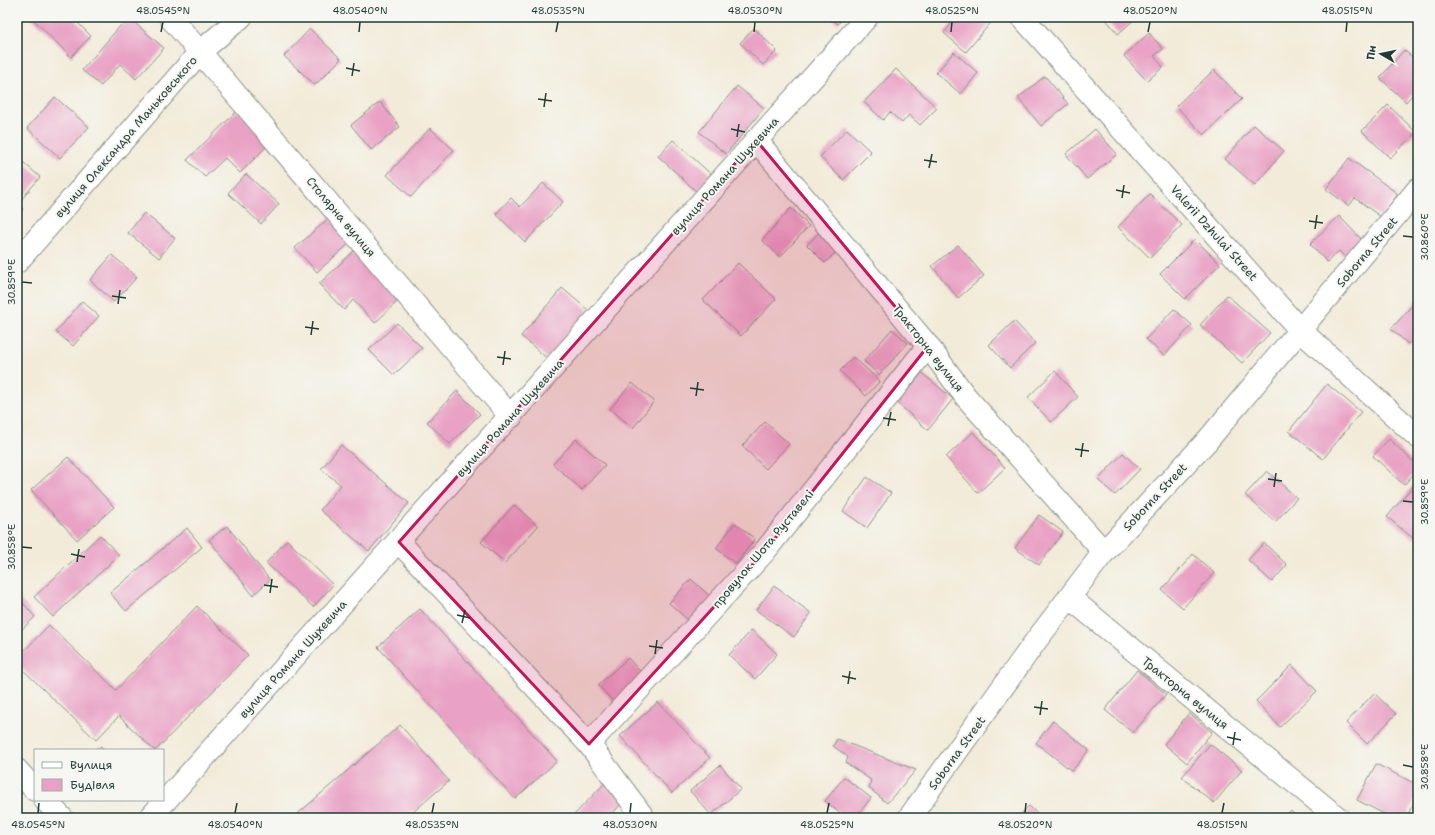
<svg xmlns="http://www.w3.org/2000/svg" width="1435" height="835" font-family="'Shantell Sans',sans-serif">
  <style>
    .building { fill: #e9a2c5 }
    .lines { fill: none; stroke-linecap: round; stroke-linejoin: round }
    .minor-casing { stroke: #889486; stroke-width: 24 }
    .primary-casing { stroke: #889486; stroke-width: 24 }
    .minor { stroke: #fff; stroke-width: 22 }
    .primary { stroke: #fff; stroke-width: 22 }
    .marked { fill: #c2185b; fill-opacity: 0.2; stroke: #c2185b; stroke-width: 3; stroke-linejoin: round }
    .ticks { fill: none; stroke: #1f3d34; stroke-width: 1.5 }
    .labels { text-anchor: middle; stroke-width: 4; stroke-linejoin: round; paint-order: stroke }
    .street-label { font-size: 12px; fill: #1f3d34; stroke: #f6f6f2 }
    .neatline { fill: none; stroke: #1f3d34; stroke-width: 1.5 }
    .ticks-label { font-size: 10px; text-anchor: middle; fill: #1f3d34 }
  </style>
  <rect width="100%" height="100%" fill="#f6f6f2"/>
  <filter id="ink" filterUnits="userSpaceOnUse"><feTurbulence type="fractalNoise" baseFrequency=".025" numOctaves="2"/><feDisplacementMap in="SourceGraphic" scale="8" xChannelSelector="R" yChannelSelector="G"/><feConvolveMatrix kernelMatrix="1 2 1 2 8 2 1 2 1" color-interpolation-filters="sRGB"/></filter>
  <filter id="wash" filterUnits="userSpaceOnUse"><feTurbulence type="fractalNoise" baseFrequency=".012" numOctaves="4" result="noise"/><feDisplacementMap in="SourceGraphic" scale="16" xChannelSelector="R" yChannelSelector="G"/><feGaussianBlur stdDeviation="0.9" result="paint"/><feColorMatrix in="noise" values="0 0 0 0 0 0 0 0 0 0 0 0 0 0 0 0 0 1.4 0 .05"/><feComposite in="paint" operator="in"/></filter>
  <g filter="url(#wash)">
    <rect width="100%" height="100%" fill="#f2ebd9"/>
    <g id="blocks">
      <g class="building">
        <path d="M31 17H76L74 19 91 36 71 57Z"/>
        <path d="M128 17 164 48 136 79 120 64 101 86 82 70Z"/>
        <path d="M829 17H843L838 24Z"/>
        <path d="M957 17H990L993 20 966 52 944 33Z"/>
        <path d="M1104 17H1137L1118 34Z"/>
        <path d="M754 28 777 51 763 65 740 43Z"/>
        <path d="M310 29 341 59 315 85 284 56Z"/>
        <path d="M1149 33 1163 49 1154 56 1163 67 1147 81 1124 56Z"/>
        <path d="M1404 50 1418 62V88L1406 102 1380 78Z"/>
        <path d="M954 52 978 73 961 94 936 73Z"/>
        <path d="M896 69 937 108 920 125 909 115 902 123 890 112 883 120 864 102Z"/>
        <path d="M1214 70 1242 99 1204 135 1176 106Z"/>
        <path d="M1045 76 1068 104 1041 126 1018 98Z"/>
        <path d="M737 86 764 108 726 154 699 132Z"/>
        <path d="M55 97 89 127 60 158 27 128Z"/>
        <path d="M380 102 400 127 371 150 351 125Z"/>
        <path d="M1388 105 1416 132 1390 158 1362 131Z"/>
        <path d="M238 110 270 143 240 173 225 158 205 177 187 160Z"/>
        <path d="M1254 125 1284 151 1255 185 1225 159Z"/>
        <path d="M430 128 454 150 411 197 387 175Z"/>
        <path d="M847 129 871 152 843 180 820 157Z"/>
        <path d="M1095 129 1117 154 1087 179 1066 154Z"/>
        <path d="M673 140 712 175 697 192 658 156Z"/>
        <path d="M17 157 40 177 21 200 17 197Z"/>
        <path d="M1349 158 1398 194 1381 217 1355 198 1349 206 1326 189Z"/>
        <path d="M246 174 279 204 261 224 228 193Z"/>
        <path d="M543 183 563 202 525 242 496 214 511 198 520 207Z"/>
        <path d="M1150 194 1182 225 1150 258 1118 227Z"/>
        <path d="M17 204 23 209 17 217Z"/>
        <path d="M791 208 809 226 780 257 762 240Z"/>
        <path d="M144 213 175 238 159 258 128 233Z"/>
        <path d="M1339 216 1363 241 1346 258 1339 251 1327 262 1310 244Z"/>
        <path d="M330 217 351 242 317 272 295 248Z"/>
        <path d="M824 227 842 246 825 263 807 245Z"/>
        <path d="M1195 239 1220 264 1185 299 1160 274Z"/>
        <path d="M958 245 984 276 958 298 932 266Z"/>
        <path d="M358 247 404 295 375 323 353 300 344 310 319 284Z"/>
        <path d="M112 255 137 277 114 302 90 280Z"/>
        <path d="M738 263 776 299 741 336 703 300Z"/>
        <path d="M562 288 589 311 548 359 521 336Z"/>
        <path d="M1227 295 1270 333 1242 363 1200 325Z"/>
        <path d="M1418 299V334L1408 344 1391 329Z"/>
        <path d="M82 301 99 316 73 346 56 332Z"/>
        <path d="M1174 309 1192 325 1164 356 1146 339Z"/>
        <path d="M1014 321 1035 343 1010 368 989 345Z"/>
        <path d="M397 323 422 348 394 375 369 350Z"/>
        <path d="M892 329 908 343 879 375 864 361Z"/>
        <path d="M853 357 880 381 866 396 840 371Z"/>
        <path d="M1055 371 1078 397 1051 422 1028 397Z"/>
        <path d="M922 373 953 399 928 430 897 403Z"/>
        <path d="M632 383 654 401 633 428 610 409Z"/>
        <path d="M1327 384 1361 412 1323 459 1289 431Z"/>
        <path d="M457 391 480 414 450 444 427 422Z"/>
        <path d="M765 422 789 444 766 469 742 446Z"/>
        <path d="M973 432 1005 468 978 493 946 457Z"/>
        <path d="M576 439 605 465 582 490 553 464Z"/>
        <path d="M1389 439 1418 466V469L1404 485 1373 456Z"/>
        <path d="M341 445 409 503 369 551 320 510 341 485 321 469Z"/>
        <path d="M1123 453 1140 469 1115 495 1098 480Z"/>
        <path d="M68 457 114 507 77 540 31 490Z"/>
        <path d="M1267 471 1297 498 1275 522 1245 495Z"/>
        <path d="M867 477 891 493 867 528 843 511Z"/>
        <path d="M1418 480V534L1414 539 1387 517Z"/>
        <path d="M514 505 538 526 505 563 481 542Z"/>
        <path d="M1039 515 1063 532 1039 565 1015 548Z"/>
        <path d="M735 523 755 539 736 564 716 548Z"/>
        <path d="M227 526 270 580 253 595 209 540Z"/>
        <path d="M187 528 202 547 126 611 110 593Z"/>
        <path d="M100 535 119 555 53 617 34 597Z"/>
        <path d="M287 540 333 585 313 607 266 563Z"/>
        <path d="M1264 543 1287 565 1272 582 1248 560Z"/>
        <path d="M1193 554 1214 573 1183 608 1162 590Z"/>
        <path d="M691 579 712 598 690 622 669 603Z"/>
        <path d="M774 586 811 613 794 637 756 610Z"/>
        <path d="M17 596 35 617 17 634Z"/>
        <path d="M197 606 248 655 156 750H154L119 716 96 740 17 664V658L49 625 116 690Z"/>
        <path d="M420 609 557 761 515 799 378 647Z"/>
        <path d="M752 630 777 654 755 679 729 655Z"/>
        <path d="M628 658 647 679 617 706 598 685Z"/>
        <path d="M1292 665 1317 691 1280 727 1256 701Z"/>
        <path d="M1137 670 1166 694 1133 733 1105 710Z"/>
        <path d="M1374 693 1396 714 1367 744 1346 723Z"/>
        <path d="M658 702 710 758 672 793 620 736Z"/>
        <path d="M1418 706V716L1413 712Z"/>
        <path d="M1189 713 1212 732 1187 763 1164 744Z"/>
        <path d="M1053 721 1089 750 1072 771 1036 743Z"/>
        <path d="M400 725 449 781 406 818H293Z"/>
        <path d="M837 739 916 770 887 803 869 788 871 780 846 763 848 757 833 746Z"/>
        <path d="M1210 744 1242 770 1214 803 1182 777Z"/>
        <path d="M101 746 104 750H96Z"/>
        <path d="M1376 764 1418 785V795L1406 818H1392L1357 800Z"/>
        <path d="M720 765 741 789 711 815 690 791Z"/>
        <path d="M844 777 871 798 855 818H846L825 801Z"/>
        <path d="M606 782 625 800 608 818H576L573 816Z"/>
        <path d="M1029 806 1042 818H1017Z"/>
        <path d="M1291 811 1298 818H1285Z"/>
      </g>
    </g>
  </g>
  <g filter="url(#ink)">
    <use href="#blocks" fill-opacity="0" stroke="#889486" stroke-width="1"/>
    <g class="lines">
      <g class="minor-casing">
        <g id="minor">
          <path d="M170 17 511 417"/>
          <path d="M1022 17 1301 331 1418 437"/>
          <path d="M756 140 928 346 966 397 1104 552"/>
          <path d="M17 262 200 52 241 17"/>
          <path d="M399 542 589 744 644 818"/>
          <path d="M1070 598 1338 818"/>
          <path d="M589 744 765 551 928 346"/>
          <path d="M150 818 867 17"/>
          <path d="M909 818 1035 642 1104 552 1207 441 1418 189"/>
        </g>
      </g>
      <g class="primary-casing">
        <g id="primary">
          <path d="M17 770 35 790"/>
          <path d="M45 800 62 818"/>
        </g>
      </g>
      <use href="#minor" class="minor"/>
      <use href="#primary" class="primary"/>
    </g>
  </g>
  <path class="marked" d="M756 140 928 346 765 551 589 744 399 542Z"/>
  <path class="ticks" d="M161 32 163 22M359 32 360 22M556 32 558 22M754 32 755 22M951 32 952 22M1148 32 1150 22M1346 32 1347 22M346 68 360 71M352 76 354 63M538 99 552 101M544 107 546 93M731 129 745 132M737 137 739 124M924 160 937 162M929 168 932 154M1116 190 1130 193M1122 198 1124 185M1309 221 1323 223M1315 229 1317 215M1403 236 1413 237M22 282 32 283M112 296 126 298M118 304 120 290M305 327 319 329M311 335 313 321M497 357 511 359M503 365 505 351M690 388 704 390M696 396 698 382M883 418 896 420M888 426 891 412M1075 449 1089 451M1081 457 1083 443M1268 479 1282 481M1274 487 1276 473M1403 501 1413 502M22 547 32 548M71 554 85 557M77 562 79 549M264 585 278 587M270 593 272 579M457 615 470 618M462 623 465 610M649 646 663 648M655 654 657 640M842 676 856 679M848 684 850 671M1034 707 1048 709M1040 715 1042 701M1227 737 1241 740M1233 745 1235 732M1403 765 1413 767M38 813 39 803M235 813 237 803M432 813 434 803M630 813 631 803M827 813 829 803M1025 813 1026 803M1222 813 1224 803"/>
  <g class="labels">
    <g class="street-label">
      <text transform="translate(126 137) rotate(-49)" y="4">вулиця Олександра Маньковського</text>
      <text transform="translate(725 176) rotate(-48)" y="4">вулиця Романа Шухевича</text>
      <text transform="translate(341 217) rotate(50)" y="4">Столярна вулиця</text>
      <text transform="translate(1214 233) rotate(48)" y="4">Valerii Dzhulai Street</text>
      <text transform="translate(1367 252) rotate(-50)" y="4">Soborna Street</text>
      <text transform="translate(928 348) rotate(52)" y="4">Тракторна вулиця</text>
      <text transform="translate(510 418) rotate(-48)" y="4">вулиця Романа Шухевича</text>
      <text transform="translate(1155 497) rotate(-47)" y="4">Soborna Street</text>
      <text transform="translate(763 549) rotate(-50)" y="4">провулок Шота Руставелі</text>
      <text transform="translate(293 659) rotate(-48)" y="4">вулиця Романа Шухевича</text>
      <text transform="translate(1185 693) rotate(39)" y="4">Тракторна вулиця</text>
      <text transform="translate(957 753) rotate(-54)" y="4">Soborna Street</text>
    </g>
  </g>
  <rect width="1435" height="835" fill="none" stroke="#f6f6f2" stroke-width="44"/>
  <rect x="34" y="749" width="130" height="52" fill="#f6f6f2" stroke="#a0aca6"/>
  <rect x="42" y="762" width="20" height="6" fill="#ffffff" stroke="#a0aca6"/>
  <text x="70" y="769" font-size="12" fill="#1f3d34">Вулиця</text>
  <rect x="42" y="779" width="20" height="12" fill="#e9a2c5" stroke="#a0aca6"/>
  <text x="70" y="789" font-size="12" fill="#1f3d34">Будівля</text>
  <g transform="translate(1381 54) rotate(279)" stroke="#f6f6f2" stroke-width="3" paint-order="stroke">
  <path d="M0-3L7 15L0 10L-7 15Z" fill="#1f3d34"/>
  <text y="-6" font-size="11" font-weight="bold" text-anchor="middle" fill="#1f3d34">Пн</text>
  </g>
  <rect x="22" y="22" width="1391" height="791" class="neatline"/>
  <g class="ticks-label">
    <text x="163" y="14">48.0545°N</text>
    <text x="360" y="14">48.0540°N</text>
    <text x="558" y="14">48.0535°N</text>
    <text x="755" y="14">48.0530°N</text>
    <text x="952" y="14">48.0525°N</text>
    <text x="1150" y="14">48.0520°N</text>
    <text x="1347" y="14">48.0515°N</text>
    <text transform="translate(1424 237) rotate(-90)" y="4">30.860°E</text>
    <text transform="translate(11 282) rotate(-90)" y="4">30.859°E</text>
    <text transform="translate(1424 502) rotate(-90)" y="4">30.859°E</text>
    <text transform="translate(11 547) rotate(-90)" y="4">30.858°E</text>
    <text transform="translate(1424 767) rotate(-90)" y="4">30.858°E</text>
    <text x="38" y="828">48.0545°N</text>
    <text x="235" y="828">48.0540°N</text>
    <text x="432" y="828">48.0535°N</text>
    <text x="630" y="828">48.0530°N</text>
    <text x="827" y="828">48.0525°N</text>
    <text x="1025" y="828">48.0520°N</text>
    <text x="1222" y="828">48.0515°N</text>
  </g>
</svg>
